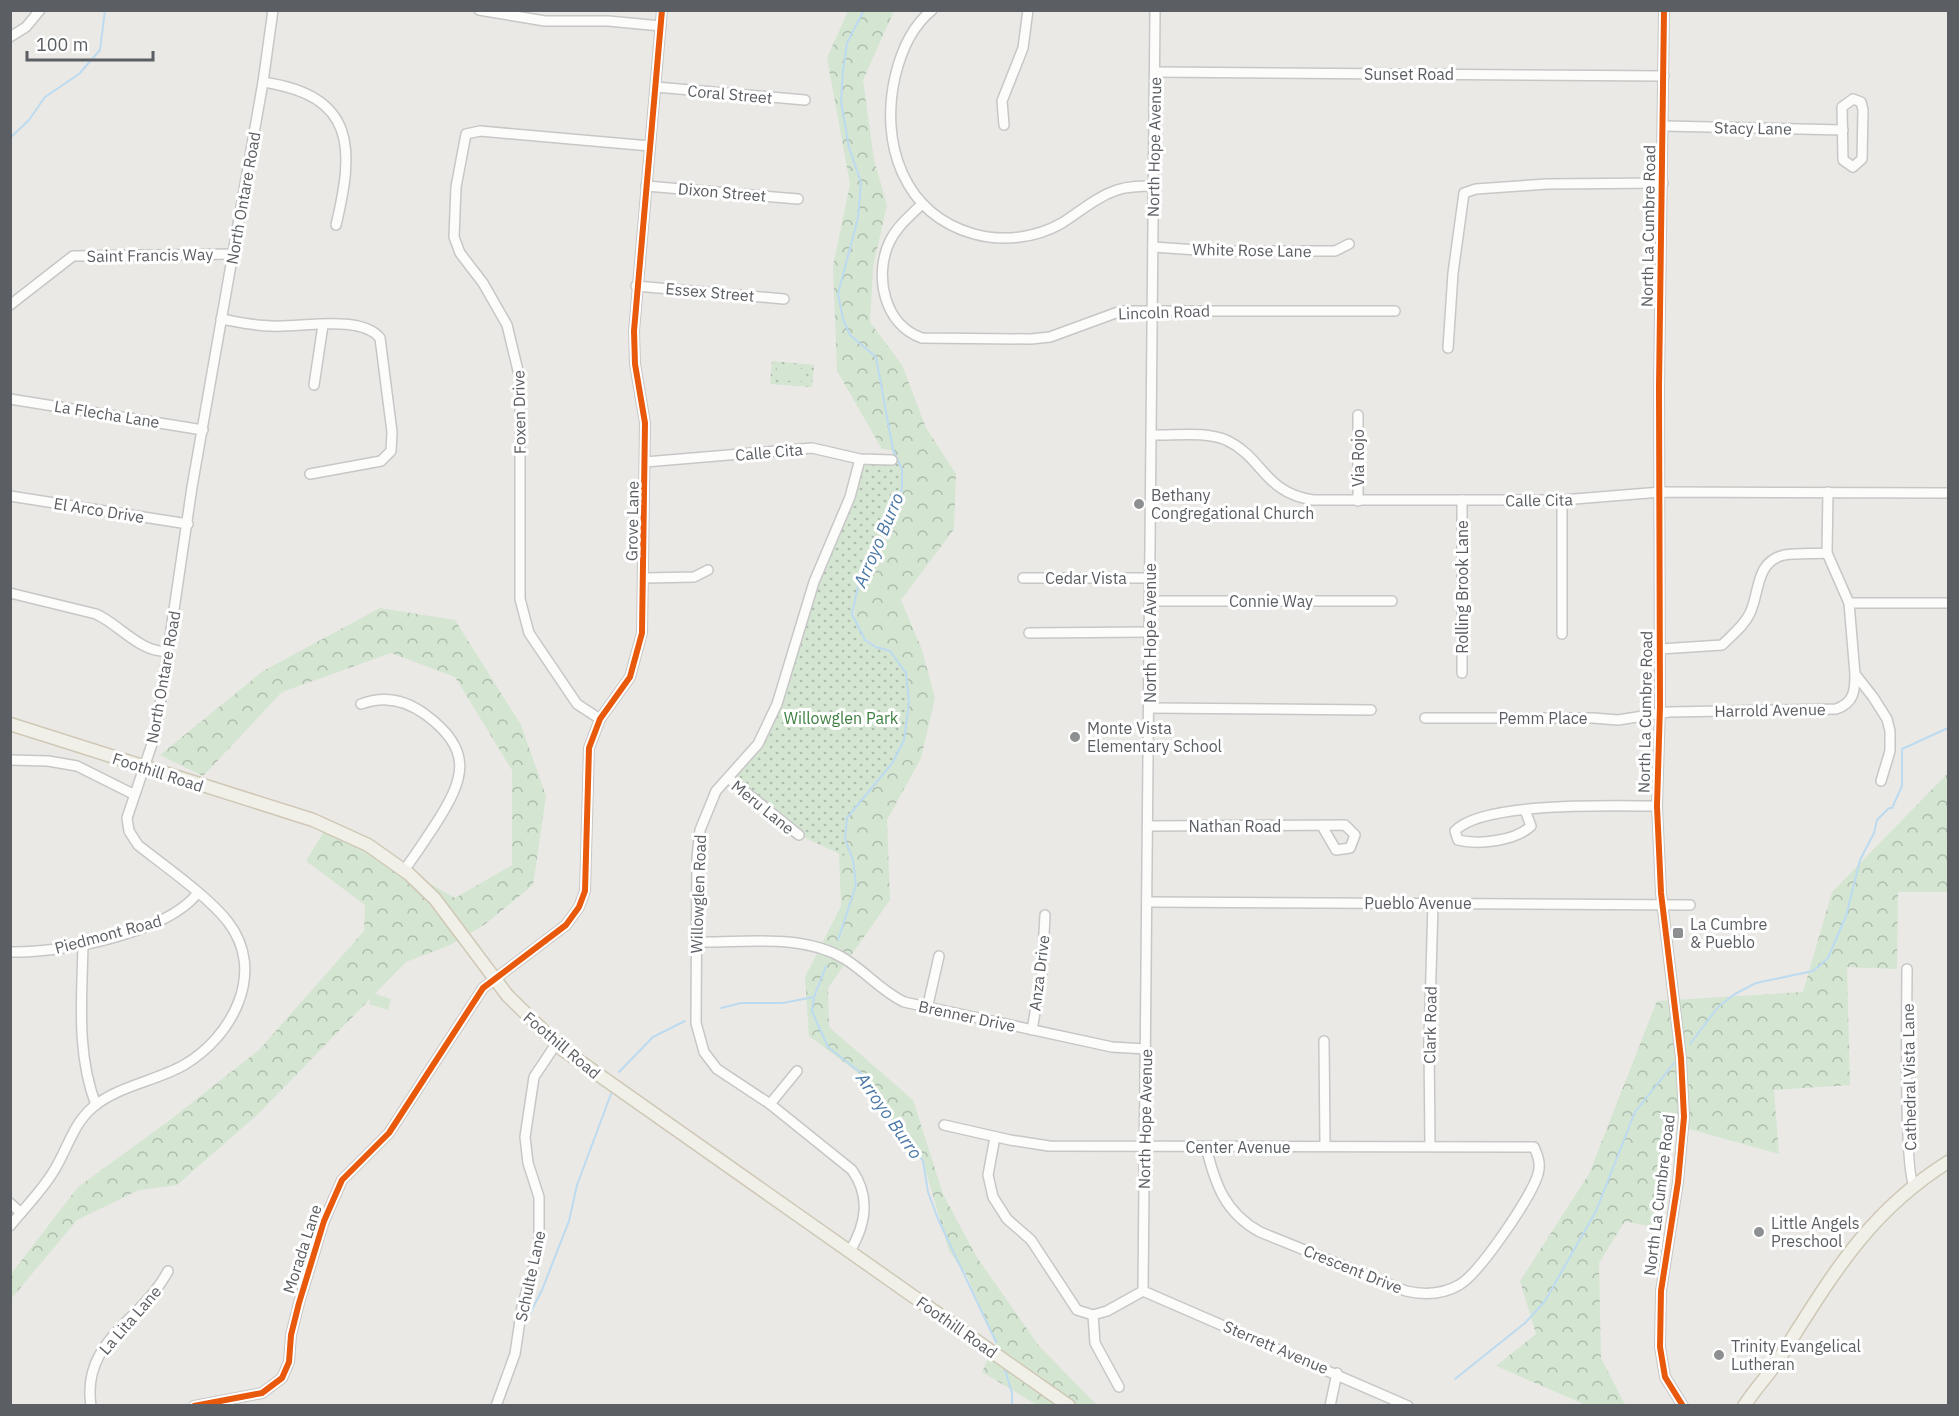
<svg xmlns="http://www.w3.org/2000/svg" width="1959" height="1416" font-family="'IBM Plex Sans',sans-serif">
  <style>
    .forest { fill: url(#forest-crowns) }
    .park { fill: url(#park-dots) }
    .pitch { fill: #d4e5d2 }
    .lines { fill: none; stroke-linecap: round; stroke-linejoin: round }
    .stream { stroke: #bddbf0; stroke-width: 2 }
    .minor-casing { stroke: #c7c7c7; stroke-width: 12 }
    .major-casing { stroke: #cfc8b6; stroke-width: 15 }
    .minor { stroke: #fcfcfb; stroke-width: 9 }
    .major { stroke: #f1f0e8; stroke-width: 12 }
    .cycleway-casing { stroke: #fff; stroke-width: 10 }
    .cycleway { stroke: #e8590c; stroke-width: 6 }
    .poi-dot { fill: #8d8f90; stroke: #fff; stroke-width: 2 }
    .labels { text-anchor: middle; stroke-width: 6; stroke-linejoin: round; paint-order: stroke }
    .street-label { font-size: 16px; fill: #5b5e62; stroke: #fff }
    .poi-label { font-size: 16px; fill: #5b5e62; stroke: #fff; text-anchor: start }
    .park-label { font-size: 16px; fill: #3e7f40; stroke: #fff }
    .water-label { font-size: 18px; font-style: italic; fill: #4a77a5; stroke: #fff }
  </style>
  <defs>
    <pattern id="forest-crowns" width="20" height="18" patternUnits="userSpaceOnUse" patternTransform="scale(1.5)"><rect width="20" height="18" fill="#d4e5d2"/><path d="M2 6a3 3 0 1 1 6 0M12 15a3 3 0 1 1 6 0" fill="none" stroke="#afbdae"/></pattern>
    <pattern id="park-dots" width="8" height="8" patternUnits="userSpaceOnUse" patternTransform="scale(1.5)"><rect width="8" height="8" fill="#d4e5d2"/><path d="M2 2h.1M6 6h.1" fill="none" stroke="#afbdae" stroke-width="1.8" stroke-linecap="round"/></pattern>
  </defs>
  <rect width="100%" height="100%" fill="#eae9e5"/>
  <g class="forest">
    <path d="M848 11H894L863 80 874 160 887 205 873 267 870 322 902 365 926 428 956 474 954 529 901 600 922 650 935 698 921 758 887 820 890 900 828 988 829 1027 913 1100 943 1194 976 1256 1039 1346 1097 1405H1037L982 1372 996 1342 966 1274 949 1251 923 1161 861 1075 809 1036 805 977 841 906 839 854 853 860 845 839 847 818 893 762 904 740 890 651C808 629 892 537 902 490 905 474 899 463 893 450L882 449 837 371 833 266 850 184 827 58Z"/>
    <path d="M380 608 455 620 521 725 546 796 533 885 484 925 450 945 406 962 258 1114 177 1185 139 1190 77 1220 11 1299V1274L78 1187 170 1120 259 1050 364 931 365 905 306 861 328 825 455 898 512 865V770L455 677 391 653 282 692 203 776 160 755 263 671Z"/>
    <path d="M1948 773V892H1898L1897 969 1847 967 1850 1085 1774 1090 1779 1154 1664 1122 1652 1227 1625 1221 1599 1263 1601 1358 1625 1405H1586L1496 1366 1536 1334 1520 1281 1589 1174 1657 1001 1803 992 1832 892Z"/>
  </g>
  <g class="park">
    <path d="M772 361 814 365 812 387 770 384Z"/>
    <path d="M893 450 902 469V488L893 518 859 582 852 614 865 640 876 647 890 651 906 673 909 703 904 740 893 762 847 818 845 839 853 860 799 835 728 778 758 744 860 459 892 460Z"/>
  </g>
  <g class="pitch">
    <path d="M777 366 807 369 806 382 776 380Z"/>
    <path d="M373 993 391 999 388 1010 369 1004Z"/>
  </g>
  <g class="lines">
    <g class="stream">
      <path d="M10 138 29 120 45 97 79 74 100 50 105 10"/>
      <path d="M838 940 856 885 853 860 845 839 847 818 893 762 904 740 909 703 906 673 890 651 876 647 865 640 852 614 859 582 893 518 902 488V469L893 450 876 357 850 335 843 319 838 294 858 218 861 182 849 148 841 101 843 71 847 43 864 10"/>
      <path d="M826 966 814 997 812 1011 819 1027 828 1047 861 1073 878 1102 923 1161 928 1192 938 1219 996 1342"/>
      <path d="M721 1008 741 1003H783L814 997"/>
      <path d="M1690 1044 1718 1007 1735 994 1756 983 1813 971 1828 958 1846 916 1860 860 1874 833 1877 820 1889 808H1892L1902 786V749L1948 728"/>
      <path d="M619 1072 653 1037 685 1021"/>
      <path d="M523 1327 542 1290 569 1221 577 1185 611 1094"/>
      <path d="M1004 1367 1012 1393V1406"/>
      <path d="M1455 1379 1525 1323 1545 1301 1596 1211 1635 1112 1675 1062"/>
    </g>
    <g class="minor-casing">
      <g id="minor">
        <path d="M479 10 545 21H608L661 26"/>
        <path d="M932 10C911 27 901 51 895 77 880 143 903 214 974 234 1003 242 1036 238 1062 223 1081 211 1096 197 1117 190 1129 186 1141 186 1154 186"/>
        <path d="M1664 10 1659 387 1660 706 1657 806 1661 893 1681 1058 1684 1117 1678 1182 1661 1291 1660 1347 1665 1377 1683 1406"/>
        <path d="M10 37 26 27 40 10"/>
        <path d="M1155 72 1664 76"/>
        <path d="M263 82C357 96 354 149 336 225"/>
        <path d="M656 87 805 100"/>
        <path d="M1853 99 1861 102 1863 110 1862 159 1853 167 1843 160 1842 107Z"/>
        <path d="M1004 125 1002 101 1023 48 1028 10"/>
        <path d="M1664 126 1843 130"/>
        <path d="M646 186 798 199"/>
        <path d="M922 204C910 216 896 227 889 243 874 276 884 325 922 338L1031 339 1050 337 1121 311H1395"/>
        <path d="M1153 247 1212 251H1335L1349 244"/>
        <path d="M636 286 784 299"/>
        <path d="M10 305 73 256 234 254"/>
        <path d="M221 319C238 322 255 326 272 326 300 328 360 314 380 338L392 432 391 451 381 461 310 474"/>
        <path d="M1448 348 1453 273 1464 193 1476 189 1547 184 1663 183"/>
        <path d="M314 385 323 325"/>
        <path d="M10 399 203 430"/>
        <path d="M1358 415V501"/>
        <path d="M1151 435C1175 436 1204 431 1226 440 1263 457 1264 493 1313 500H1562L1661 492 1948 493"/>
        <path d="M645 462 812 448 860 459 892 460"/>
        <path d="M1828 492 1827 553 1849 603 1855 674 1873 697 1887 719 1890 731V751L1881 781"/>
        <path d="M10 496 188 524"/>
        <path d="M1462 500V673"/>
        <path d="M1562 500V634"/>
        <path d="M645 578 694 577 708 570"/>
        <path d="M1023 578H1150"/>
        <path d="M10 593 96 614C119 624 141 654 168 651"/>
        <path d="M1150 601H1392"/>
        <path d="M1849 603H1948"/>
        <path d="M1029 633 1149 632"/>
        <path d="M1660 649 1722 645C1732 635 1744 626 1750 613 1760 592 1755 562 1784 555 1798 553 1813 554 1827 553"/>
        <path d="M361 704C385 695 406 700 426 715 475 751 464 780 435 825 425 840 415 856 404 870"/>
        <path d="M1150 708 1371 710"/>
        <path d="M1425 718H1593L1618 720 1669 712 1836 709C1854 703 1855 691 1855 674"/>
        <path d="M600 719 577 704 529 633 520 599V379L507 325 483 283 460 253 454 237 456 187 466 134 480 131 650 146"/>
        <path d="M10 760 48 761 77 766 133 794"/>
        <path d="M728 778 799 835"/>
        <path d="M1525 810 1531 826C1515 841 1479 845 1458 840L1455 831C1482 801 1615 806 1657 806"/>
        <path d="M1148 826 1345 825 1355 835 1350 848 1336 850 1322 826"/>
        <path d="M1147 902 1690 905"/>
        <path d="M696 942C744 943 802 933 845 959 866 972 881 991 904 1002L1112 1047 1146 1049"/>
        <path d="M83 944C82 999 76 1053 96 1105"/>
        <path d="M10 952C62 953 164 934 197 894"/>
        <path d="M1907 969C1907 997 1904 1174 1914 1185"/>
        <path d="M927 1009 939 956"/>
        <path d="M1032 1030 1042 972 1045 915"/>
        <path d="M1324 1041 1325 1146"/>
        <path d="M770 1104 797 1071"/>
        <path d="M944 1125 1010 1140 1049 1146 1534 1147C1538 1156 1541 1164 1538 1174 1532 1196 1479 1274 1459 1285 1442 1295 1424 1295 1406 1291L1260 1232C1225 1213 1215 1184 1206 1147"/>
        <path d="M995 1137 988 1175 993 1197 1007 1219 1031 1240 1077 1310 1093 1315 1107 1311 1143 1291"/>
        <path d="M1430 1146 1429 1042 1433 904"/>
        <path d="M10 1203 21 1213"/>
        <path d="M10 1226C25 1207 43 1190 55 1169 68 1147 74 1123 93 1107 118 1086 156 1081 184 1065 232 1037 267 972 228 922 209 897 163 865 138 845L129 831 127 818 156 732 192 487 263 82 273 10"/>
        <path d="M850 1251C866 1224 871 1197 852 1170L770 1104 717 1069 704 1052 696 1023 697 857 700 830 716 791 758 744 777 704 814 582 850 497 860 459"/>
        <path d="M1143 1291 1155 10"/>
        <path d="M1143 1291 1408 1406"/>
        <path d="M1093 1315 1095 1343 1119 1387"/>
        <path d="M91 1406C81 1340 142 1321 168 1271"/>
        <path d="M194 1406 262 1393 282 1378 289 1362 291 1335 299 1303 324 1221 342 1180 389 1133 483 988 566 925 579 907 585 891 589 748 600 719 630 677 642 633 645 423 635 364 634 331 662 10"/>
        <path d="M496 1406 515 1354 522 1307 539 1248V1197L528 1163 525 1137 534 1077 556 1044"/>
        <path d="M1330 1406 1337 1373"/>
      </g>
    </g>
    <g class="major-casing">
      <g id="major">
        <path d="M10 724 313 820 368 845 409 874 435 899 507 995 562 1049 1069 1406"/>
        <path d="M1744 1406C1754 1390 1767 1377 1777 1362 1829 1281 1865 1214 1948 1162"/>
      </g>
    </g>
    <use href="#minor" class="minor"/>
    <use href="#major" class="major"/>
    <g class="cycleway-casing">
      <g id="cycleway">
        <path d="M1664 10 1659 387 1660 706 1657 806 1661 893 1681 1058 1684 1117 1678 1182 1661 1291 1660 1347 1665 1377 1683 1406"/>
        <path d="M194 1406 262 1393 282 1378 289 1362 291 1335 299 1303 324 1221 342 1180 389 1133 483 988 566 925 579 907 585 891 589 748 600 719 630 677 642 633 645 423 635 364 634 331 662 10"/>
      </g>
    </g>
    <use href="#cycleway" class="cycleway"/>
  </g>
  <g class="poi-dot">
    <circle cx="1139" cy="504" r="6"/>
    <circle cx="1075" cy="737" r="6"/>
    <rect x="1672" y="927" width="12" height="12" rx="3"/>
    <circle cx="1759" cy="1232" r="6"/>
    <circle cx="1719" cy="1355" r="6"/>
  </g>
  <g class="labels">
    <g class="street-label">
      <text x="1409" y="80">Sunset Road</text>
      <text transform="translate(730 94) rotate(5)" y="6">Coral Street</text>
      <text transform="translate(1753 128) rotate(1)" y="6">Stacy Lane</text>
      <text transform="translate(1154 147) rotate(-89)" y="6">North Hope Avenue</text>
      <text transform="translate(722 192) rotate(5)" y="6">Dixon Street</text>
      <text transform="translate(243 198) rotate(-80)" y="6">North Ontare Road</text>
      <text transform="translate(1648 226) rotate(-89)" y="6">North La Cumbre Road</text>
      <text transform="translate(1252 250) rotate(1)" y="6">White Rose Lane</text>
      <text transform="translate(150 255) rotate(-1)" y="6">Saint Francis Way</text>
      <text transform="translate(710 292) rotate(5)" y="6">Essex Street</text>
      <text transform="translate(1164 312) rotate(-2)" y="6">Lincoln Road</text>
      <text transform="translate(519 412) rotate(-91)" y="6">Foxen Drive</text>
      <text transform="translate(107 414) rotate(9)" y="6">La Flecha Lane</text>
      <text transform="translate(769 452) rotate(-5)" y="6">Calle Cita</text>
      <text transform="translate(1358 458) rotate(-90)" y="6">Via Rojo</text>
      <text transform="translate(1539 500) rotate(-1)" y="6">Calle Cita</text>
      <text transform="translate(99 510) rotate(9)" y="6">El Arco Drive</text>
      <text transform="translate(632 521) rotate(-89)" y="6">Grove Lane</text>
      <text x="1086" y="584">Cedar Vista</text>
      <text transform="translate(1462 587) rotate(-90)" y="6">Rolling Brook Lane</text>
      <text x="1271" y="607">Connie Way</text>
      <text transform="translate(1150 633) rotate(-90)" y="6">North Hope Avenue</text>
      <text transform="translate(163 677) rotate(-80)" y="6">North Ontare Road</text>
      <text transform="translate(1770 710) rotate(-1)" y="6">Harrold Avenue</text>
      <text transform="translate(1645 712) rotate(-89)" y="6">North La Cumbre Road</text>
      <text x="1543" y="724">Pemm Place</text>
      <text transform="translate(158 772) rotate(18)" y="6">Foothill Road</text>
      <text transform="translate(763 807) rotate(39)" y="6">Meru Lane</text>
      <text x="1235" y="832">Nathan Road</text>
      <text transform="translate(698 894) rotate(-88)" y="6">Willowglen Road</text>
      <text x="1418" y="909">Pueblo Avenue</text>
      <text transform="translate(108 934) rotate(-15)" y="6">Piedmont Road</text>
      <text transform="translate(1039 973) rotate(-83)" y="6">Anza Drive</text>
      <text transform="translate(967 1016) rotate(12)" y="6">Brenner Drive</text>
      <text transform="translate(1430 1025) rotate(-89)" y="6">Clark Road</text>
      <text transform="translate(562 1045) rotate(40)" y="6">Foothill Road</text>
      <text transform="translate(1909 1077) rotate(-91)" y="6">Cathedral Vista Lane</text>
      <text transform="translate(1145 1119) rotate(-89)" y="6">North Hope Avenue</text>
      <text x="1238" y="1153">Center Avenue</text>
      <text transform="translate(1659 1195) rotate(-83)" y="6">North La Cumbre Road</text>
      <text transform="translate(302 1249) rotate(-72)" y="6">Morada Lane</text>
      <text transform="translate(1353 1269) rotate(22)" y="6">Crescent Drive</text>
      <text transform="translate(530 1276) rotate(-78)" y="6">Schulte Lane</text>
      <text transform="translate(130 1320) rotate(-49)" y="6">La Lita Lane</text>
      <text transform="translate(957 1327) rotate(35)" y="6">Foothill Road</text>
      <text transform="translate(1276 1347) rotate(23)" y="6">Sterrett Avenue</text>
    </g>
    <g class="poi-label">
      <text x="1151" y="501">Bethany<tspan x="1151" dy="18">Congregational Church</tspan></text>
      <text x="1087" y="734">Monte Vista<tspan x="1087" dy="18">Elementary School</tspan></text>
      <text x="1690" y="930">La Cumbre<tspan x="1690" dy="18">&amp; Pueblo</tspan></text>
      <text x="1771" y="1229">Little Angels<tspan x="1771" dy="18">Preschool</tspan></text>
      <text x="1731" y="1352">Trinity Evangelical<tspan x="1731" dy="18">Lutheran</tspan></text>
    </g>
    <g class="park-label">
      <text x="841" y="724">Willowglen Park</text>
    </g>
    <g class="water-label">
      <text transform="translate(879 540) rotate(-67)" y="6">Arroyo Burro</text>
      <text transform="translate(889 1116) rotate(55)" y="6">Arroyo Burro</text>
    </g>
  </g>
  <rect width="1959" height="1416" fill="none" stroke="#5b5e62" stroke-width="24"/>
  <path d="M27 51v9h126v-9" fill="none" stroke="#5b5e62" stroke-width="3"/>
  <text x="36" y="51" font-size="18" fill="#5b5e62" stroke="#ffffff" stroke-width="4.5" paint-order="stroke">100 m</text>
</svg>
